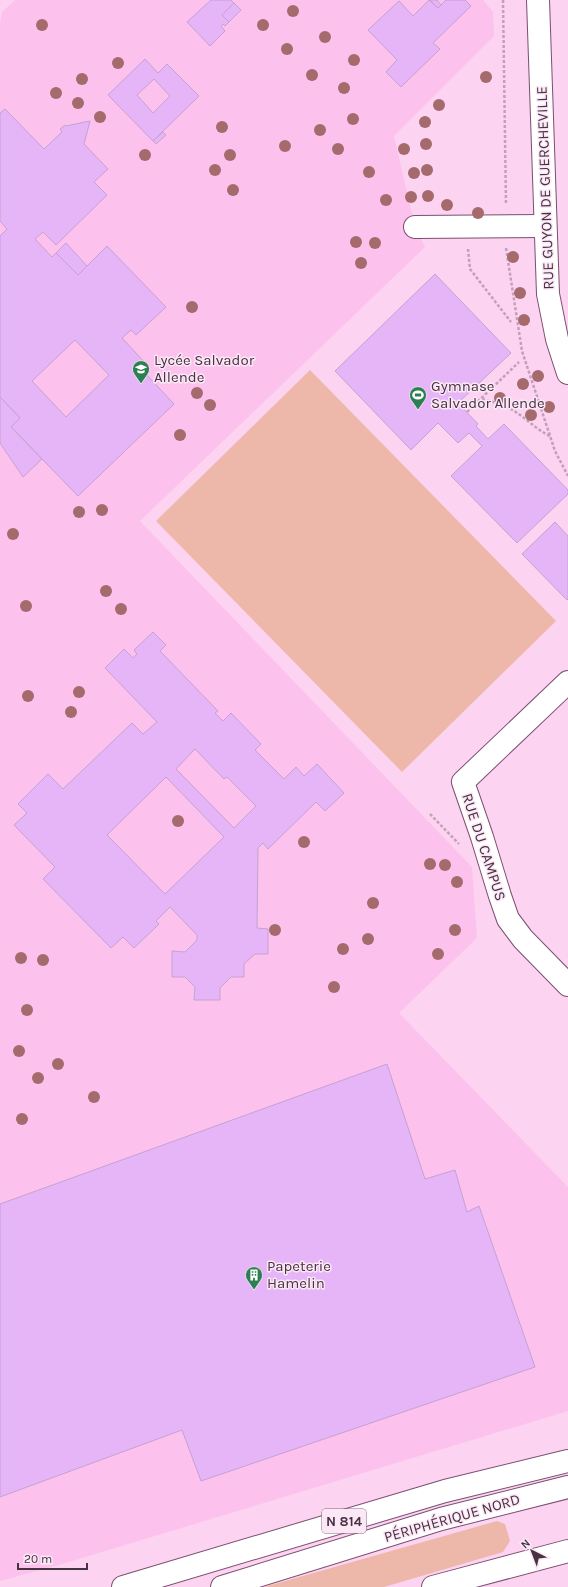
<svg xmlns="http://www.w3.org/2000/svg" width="568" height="1587" font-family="Karla,sans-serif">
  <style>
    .built { fill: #fcc2ed }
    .green { fill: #edb8a9 }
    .building { fill: #e5b5f8; stroke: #c4a2d1; fill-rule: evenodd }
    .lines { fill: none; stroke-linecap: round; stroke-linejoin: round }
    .minor-casing { stroke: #7b4f70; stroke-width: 24 }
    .highway-casing { stroke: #7b4f70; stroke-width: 24 }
    .path { stroke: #c3a0ba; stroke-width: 2.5; stroke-dasharray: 3 2; stroke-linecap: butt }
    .minor { stroke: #fff; stroke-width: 22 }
    .highway { stroke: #fff; stroke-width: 22 }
    .tree { fill: #a46a6c }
    .labels { text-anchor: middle; stroke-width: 3; stroke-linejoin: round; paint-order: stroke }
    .shield { fill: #fce7f6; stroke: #7d6877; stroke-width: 1 }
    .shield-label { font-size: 14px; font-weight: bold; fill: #463241 }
    .street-label { font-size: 15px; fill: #463241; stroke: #fce7f6 }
    .poi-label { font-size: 15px; fill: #463241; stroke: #fce7f6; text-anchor: start }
  </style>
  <rect width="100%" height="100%" fill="#fcd3f1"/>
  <path class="built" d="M15 0H483L493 12 494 36 394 136 415 227 425 247 140 521 472 867 477 938 399 1013 568 1187V1411L59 1565 0 1581V24L2 12Z"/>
  <g class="green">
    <path d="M310 370 556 621 402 772 156 521Z"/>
    <path d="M497 1521 505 1524 510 1541 503 1552 384 1587H264Z"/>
  </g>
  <g class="building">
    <path d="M211 0H231L234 3 222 15 229 22 225 26 223 24 221 26 225 31 210 46 187 22Z"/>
    <path d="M429 0 438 8 446 0H465L471 6 433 43 440 49 401 87 386 72 397 60 368 30 399 1 413 16Z"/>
    <path d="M430 0H437L441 5 438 8Z"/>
    <path d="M234 3 241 10 229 22 222 15Z"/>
    <path d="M145 59 158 73 167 64 199 96 153 141 108 95ZM154 79 170 96 153 113 137 95Z"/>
    <path d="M5 109 44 149 62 132 60 129 65 125 66 126 90 121 84 144 108 169 94 182 107 195 56 245 43 232 35 239 52 257 56 253 78 275 107 246 166 307 136 335 131 330 122 338 148 366 143 371 174 404 78 496 11 427 20 418 0 397V236L7 229 0 221V113ZM75 340 109 375 66 417 32 381Z"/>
    <path d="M163 132 166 135 156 144 153 141Z"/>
    <path d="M66 243 87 266 78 275 56 253Z"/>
    <path d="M435 274 511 353 458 403 478 424 476 426 488 439 504 424 568 490V494L517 543 451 476 482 446 469 433 458 443 438 423 411 450 335 371Z"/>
    <path d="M0 397 20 418 11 427 42 459 23 477 0 443Z"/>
    <path d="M555 522 568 536V599L567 600 522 554Z"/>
    <path d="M153 632 166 645 160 651 218 711 215 713 223 721 231 713 261 744 255 750 284 779 296 767 304 776 317 764 344 793 325 811 316 802 268 849 263 843 258 848 257 928 268 929V954H255L244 964V977H231L220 988V1000H194L195 987 185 977H172V951L185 952 197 940V935L170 907 156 921 159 924 134 948 123 937 111 948 43 879 55 867 14 825 27 813 18 804 48 774 63 789 132 723 143 734 157 722 105 668 124 649 133 658 137 654 134 650ZM195 749 224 779 227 777 256 806 234 828 176 769ZM166 777 224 837 165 894 107 835Z"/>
    <path d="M387 1064 425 1179 455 1170 467 1212 479 1206 535 1367 201 1481 182 1430 0 1497V1204Z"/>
  </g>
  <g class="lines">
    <g class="minor-casing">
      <g id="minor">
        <path d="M538 0 548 294 557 339 568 373"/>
        <path d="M415 227 545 226"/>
        <path d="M568 682 463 782 482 837 500 896 508 919 523 939 568 985"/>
      </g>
    </g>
    <g class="highway-casing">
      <g id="highway">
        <path d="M123 1587 445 1491 568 1461"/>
        <path d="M222 1587 441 1519 568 1487"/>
        <path d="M433 1587 568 1551"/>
      </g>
    </g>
    <g class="path">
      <path d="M503 0 506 205"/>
      <path d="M506 248 522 351 555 451 568 476"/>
      <path d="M468 249 470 269 511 322"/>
      <path d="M482 399C494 402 506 405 517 413 528 420 537 430 550 436"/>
      <path d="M467 412 519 362"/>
      <path d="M430 814 459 844"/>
    </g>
    <use href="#minor" class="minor"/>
    <use href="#highway" class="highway"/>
  </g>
  <g class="tree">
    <circle cx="293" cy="11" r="6"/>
    <circle cx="42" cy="25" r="6"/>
    <circle cx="263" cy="25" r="6"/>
    <circle cx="325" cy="37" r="6"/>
    <circle cx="287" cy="49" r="6"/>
    <circle cx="354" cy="60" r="6"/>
    <circle cx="118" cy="63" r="6"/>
    <circle cx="312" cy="75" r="6"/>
    <circle cx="486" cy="77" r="6"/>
    <circle cx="82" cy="79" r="6"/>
    <circle cx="344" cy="88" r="6"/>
    <circle cx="56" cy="93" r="6"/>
    <circle cx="78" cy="103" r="6"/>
    <circle cx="439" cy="105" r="6"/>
    <circle cx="100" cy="117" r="6"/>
    <circle cx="353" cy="119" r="6"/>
    <circle cx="425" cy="122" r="6"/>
    <circle cx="222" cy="127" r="6"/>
    <circle cx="320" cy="130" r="6"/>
    <circle cx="426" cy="144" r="6"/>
    <circle cx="285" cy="146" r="6"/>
    <circle cx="338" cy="149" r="6"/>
    <circle cx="404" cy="149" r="6"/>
    <circle cx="145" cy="155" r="6"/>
    <circle cx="230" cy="155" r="6"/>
    <circle cx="215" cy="170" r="6"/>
    <circle cx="427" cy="170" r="6"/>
    <circle cx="369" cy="172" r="6"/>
    <circle cx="414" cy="173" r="6"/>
    <circle cx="233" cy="190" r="6"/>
    <circle cx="428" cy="196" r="6"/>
    <circle cx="411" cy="197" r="6"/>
    <circle cx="386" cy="200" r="6"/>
    <circle cx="447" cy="205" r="6"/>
    <circle cx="478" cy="213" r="6"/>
    <circle cx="356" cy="242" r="6"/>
    <circle cx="375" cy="243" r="6"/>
    <circle cx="513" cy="257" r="6"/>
    <circle cx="361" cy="263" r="6"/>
    <circle cx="520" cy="293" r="6"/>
    <circle cx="192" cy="307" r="6"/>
    <circle cx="524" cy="320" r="6"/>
    <circle cx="538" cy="376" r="6"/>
    <circle cx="523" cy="384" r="6"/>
    <circle cx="197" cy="393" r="6"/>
    <circle cx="500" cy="398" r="6"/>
    <circle cx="210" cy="405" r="6"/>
    <circle cx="549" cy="407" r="6"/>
    <circle cx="531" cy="415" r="6"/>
    <circle cx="180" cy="435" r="6"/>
    <circle cx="102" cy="510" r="6"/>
    <circle cx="79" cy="512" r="6"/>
    <circle cx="13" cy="534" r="6"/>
    <circle cx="106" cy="591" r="6"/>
    <circle cx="26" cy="606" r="6"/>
    <circle cx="121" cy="609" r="6"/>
    <circle cx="79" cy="692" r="6"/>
    <circle cx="28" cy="696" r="6"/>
    <circle cx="71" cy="712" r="6"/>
    <circle cx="178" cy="821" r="6"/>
    <circle cx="304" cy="842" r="6"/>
    <circle cx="430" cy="864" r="6"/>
    <circle cx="445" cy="865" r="6"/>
    <circle cx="457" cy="882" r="6"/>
    <circle cx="373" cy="903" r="6"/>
    <circle cx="275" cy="930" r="6"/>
    <circle cx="455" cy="930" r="6"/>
    <circle cx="368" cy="939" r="6"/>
    <circle cx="343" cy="949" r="6"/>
    <circle cx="438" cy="954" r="6"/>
    <circle cx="21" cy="958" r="6"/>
    <circle cx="43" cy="960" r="6"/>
    <circle cx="334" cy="987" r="6"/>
    <circle cx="27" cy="1010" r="6"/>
    <circle cx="19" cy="1051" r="6"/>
    <circle cx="58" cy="1064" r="6"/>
    <circle cx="38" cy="1078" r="6"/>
    <circle cx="94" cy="1097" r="6"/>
    <circle cx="22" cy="1119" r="6"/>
  </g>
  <defs>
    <g id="school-pin" transform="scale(0.9)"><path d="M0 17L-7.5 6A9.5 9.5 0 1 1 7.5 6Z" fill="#2b7f52" stroke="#fce7f6"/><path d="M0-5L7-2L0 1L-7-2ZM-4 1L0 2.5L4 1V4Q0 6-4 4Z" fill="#fff"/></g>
    <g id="stadium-pin" transform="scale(0.9)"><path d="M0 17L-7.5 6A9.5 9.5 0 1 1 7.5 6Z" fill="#2b7f52" stroke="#fce7f6"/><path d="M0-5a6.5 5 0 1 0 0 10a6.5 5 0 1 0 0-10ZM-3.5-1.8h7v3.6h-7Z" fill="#fff"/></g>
    <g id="building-pin" transform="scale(0.9)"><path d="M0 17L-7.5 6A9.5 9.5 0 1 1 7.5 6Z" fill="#2b7f52" stroke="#fce7f6"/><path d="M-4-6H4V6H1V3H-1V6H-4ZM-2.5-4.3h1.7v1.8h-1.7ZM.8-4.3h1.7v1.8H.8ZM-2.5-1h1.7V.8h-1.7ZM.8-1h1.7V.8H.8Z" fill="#fff"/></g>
  </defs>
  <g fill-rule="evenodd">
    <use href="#school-pin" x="141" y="369"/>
    <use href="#stadium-pin" x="418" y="395"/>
    <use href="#building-pin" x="254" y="1275"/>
  </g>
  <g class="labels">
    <rect class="shield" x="322" y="1509" width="44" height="24" rx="3"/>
    <g class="shield-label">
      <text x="344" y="1526">N 814</text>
    </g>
    <g class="street-label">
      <text transform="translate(545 188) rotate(-92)" y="5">RUE GUYON DE GUERCHEVILLE</text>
      <text transform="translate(484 847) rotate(72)" y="5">RUE DU CAMPUS</text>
      <text transform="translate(452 1518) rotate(-16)" y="5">PÉRIPHÉRIQUE NORD</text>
    </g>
    <g class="poi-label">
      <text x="154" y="365">Lycée Salvador<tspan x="154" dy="17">Allende</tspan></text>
      <text x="431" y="391">Gymnase<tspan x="431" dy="17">Salvador Allende</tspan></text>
      <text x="267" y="1271">Papeterie<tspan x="267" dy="17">Hamelin</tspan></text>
    </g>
  </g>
  <g transform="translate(532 1551) rotate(318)" stroke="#fce7f6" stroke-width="3" paint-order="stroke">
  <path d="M0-3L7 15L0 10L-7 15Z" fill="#463241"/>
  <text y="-6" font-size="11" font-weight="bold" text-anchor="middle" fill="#463241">N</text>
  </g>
  <path d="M18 1563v6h69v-6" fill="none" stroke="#463241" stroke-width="2"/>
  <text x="24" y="1563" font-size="12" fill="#463241" stroke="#fce7f6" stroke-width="3" paint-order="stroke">20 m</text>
</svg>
